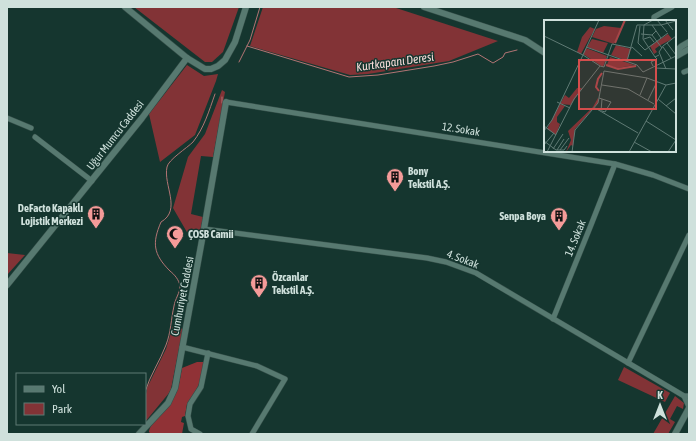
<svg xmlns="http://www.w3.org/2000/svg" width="696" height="441" font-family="'Asap Condensed',sans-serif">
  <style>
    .green { fill: #823336 }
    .forest { fill: #903236 }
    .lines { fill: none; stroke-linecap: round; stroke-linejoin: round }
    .stream { stroke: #b27474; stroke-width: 1 }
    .minor-casing { stroke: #36504a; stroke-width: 6 }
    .tertiary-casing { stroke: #36504a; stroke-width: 7 }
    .minor { stroke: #577970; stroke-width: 5 }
    .tertiary { stroke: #577970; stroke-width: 6 }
    .labels { text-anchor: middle; stroke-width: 3; stroke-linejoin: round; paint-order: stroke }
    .street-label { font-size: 11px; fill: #cfe1dc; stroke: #15362f }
    .poi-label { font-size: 11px; font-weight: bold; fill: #cfe1dc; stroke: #15362f; text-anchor: start }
    .water-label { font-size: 12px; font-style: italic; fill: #f7dbd9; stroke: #15362f }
    .inset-river { fill: none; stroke: #a54548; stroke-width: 2 }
    .inset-road { fill: none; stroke: #5f7a74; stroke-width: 1 }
    .view { fill: #d54d4c; fill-opacity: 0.15; stroke: #d54d4c; stroke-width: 2 }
    .inset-edge { fill: none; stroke: #cfe1dc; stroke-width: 2 }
  </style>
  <rect width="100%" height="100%" fill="#15362f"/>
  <g class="green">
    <path d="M134 7H239L223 52 212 62H205Z"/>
    <path d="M263 7H393L498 41 449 61 368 74 350 75 250 46Z"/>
    <path d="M187 65 204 76 218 74 216 81 195 135 160 162 149 114Z"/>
    <path d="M222 90 225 92 213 157 201 156 191 214 203 217 200 232 195 231 188 234 173 208 188 157 205 134Z"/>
    <path d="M7 253 25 255 7 275Z"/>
    <path d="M173 326 183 329 171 389 169 393 145 422V400L147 388 166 349Z"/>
    <path d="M624 367 670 393 665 402 618 380Z"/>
    <path d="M675 396 684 403 683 409 677 406 670 419 675 422 668 434H653Z"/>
  </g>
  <path class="forest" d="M197 362H204L200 382 191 401 187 404 185 416 182 417 181 422 184 423 182 434H151L149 432C150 422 167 408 173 399 179 390 180 378 182 368Z"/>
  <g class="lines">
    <g class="stream">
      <path d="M247 46 349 77 378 75 434 66 453 62 478 54 493 63 503 57 505 53 517 50"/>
      <path d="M239 62 250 40 260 7"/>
      <path d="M222 103V97"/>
      <path d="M145 392C150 375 160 361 166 345 171 332 171 319 174 306 175 299 180 293 180 286 179 280 175 275 170 271 153 254 152 243 161 222 182 210 163 185 167 167 168 160 187 148 193 142 204 128 209 111 215 94"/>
    </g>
    <g class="minor-casing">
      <g id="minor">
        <path d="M654 21V17L672 7"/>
        <path d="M684 72 689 70"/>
        <path d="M226 102 615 164 653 175 689 189"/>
        <path d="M7 118 31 128"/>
        <path d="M35 137 92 181"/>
        <path d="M204 229 427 258 446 262 476 273 674 390 684 396H689"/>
        <path d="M553 319 591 225 615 164"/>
        <path d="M182 347 257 366 285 379 252 434"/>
        <path d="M628 363 689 235"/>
        <path d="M684 396 689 407"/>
        <path d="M200 434 191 429 188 416 190 404 201 387 208 353"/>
      </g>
    </g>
    <g class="tertiary-casing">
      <g id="tertiary">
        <path d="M125 7 187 58 205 69H211L218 66 225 60 235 42 246 7"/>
        <path d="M424 7 525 40 545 53"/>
        <path d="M675 52 682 46 689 42"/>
        <path d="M675 57 689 49"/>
        <path d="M7 285 142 118 187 58"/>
        <path d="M139 434 168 403 175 388 204 229 226 102"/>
        <path d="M675 434 689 408"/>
      </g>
    </g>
    <use href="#minor" class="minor"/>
    <use href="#tertiary" class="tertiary"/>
  </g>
  <defs>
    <g id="building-pin" transform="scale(0.9)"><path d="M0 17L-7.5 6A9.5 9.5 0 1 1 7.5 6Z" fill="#f59b99" stroke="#15362f"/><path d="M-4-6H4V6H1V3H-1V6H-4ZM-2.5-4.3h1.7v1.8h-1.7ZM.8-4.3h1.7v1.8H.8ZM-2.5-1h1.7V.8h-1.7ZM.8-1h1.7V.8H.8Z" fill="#111"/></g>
    <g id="mosque-pin" transform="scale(0.9)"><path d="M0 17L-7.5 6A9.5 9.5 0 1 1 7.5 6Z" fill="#f59b99" stroke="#15362f"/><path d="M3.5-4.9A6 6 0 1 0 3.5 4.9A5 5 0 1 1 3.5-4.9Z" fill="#111"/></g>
  </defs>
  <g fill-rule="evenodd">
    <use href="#building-pin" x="395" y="177"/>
    <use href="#building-pin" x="96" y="214"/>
    <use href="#building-pin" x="559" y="216"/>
    <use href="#mosque-pin" x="175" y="234"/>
    <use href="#building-pin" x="259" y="283"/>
  </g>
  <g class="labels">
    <g class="street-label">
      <text transform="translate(461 129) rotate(9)" y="4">12. Sokak</text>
      <text transform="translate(115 135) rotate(-52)" y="4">Uğur Mumcu Caddesi</text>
      <text transform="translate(575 238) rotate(-68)" y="4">14. Sokak</text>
      <text transform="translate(463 259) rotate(21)" y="4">4. Sokak</text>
      <text transform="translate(182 296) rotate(-79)" y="4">Cumhuriyet Caddesi</text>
    </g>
    <g class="poi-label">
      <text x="408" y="175">Bony<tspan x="408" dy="13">Tekstil A.Ş.</tspan></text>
      <text x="83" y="212" text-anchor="end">DeFacto Kapaklı<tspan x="83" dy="13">Lojistik Merkezi</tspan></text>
      <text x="546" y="220" text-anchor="end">Senpa Boya</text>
      <text x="188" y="238">ÇOSB Camii</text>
      <text x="272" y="281">Özcanlar<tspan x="272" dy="13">Tekstil A.Ş.</tspan></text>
    </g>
    <g class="water-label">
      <text transform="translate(395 62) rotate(-8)" y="4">Kurtkapanı Deresi</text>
    </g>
  </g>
  <g transform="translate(544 20)">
    <rect width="132" height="132" fill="#15362f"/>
    <path d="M60 6 77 8 70 24 48 17 52 9ZM46 7 51 9 45 19 37 34 33 32 38 17ZM124 14 128 19 115 26 111 29 113 32 110 34 106 26ZM48 19 64 23 59 33 43 27ZM72 25 87 29 83 41 67 35ZM42 28 63 36 59 47 39 34ZM66 37 90 45 74 48 63 45ZM33 68H38L27 85 16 84 21 75 25 78ZM54 78V83L31 109 29 126 27 125 22 132 27 120 24 111 49 87ZM16 84 21 86 13 97V102L16 104 12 115 3 109Z" fill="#823336"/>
    <path class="inset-river" d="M71 23 81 0M62 45 74 49 92 46M55 71 52 67 54 59 58 53"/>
    <path class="inset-road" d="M55 0 39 35 56 46M109 0 100 5 99 19 111 37 115 35M113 0 123 12M121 0 129 10M93 5H117L132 1M108 5 117 18M96 6 94 23 101 30 124 13M97 14 108 15 112 11M108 15 118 28M0 16 39 35 8 100 0 111M100 19 106 17 110 22M123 23 132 35M42 27 93 45 99 52 132 36M88 27 98 36M119 27 127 38M83 41 93 5M56 46 60 47 68 24 88 28M109 46 107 42 113 39 111 37M111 48 132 49M122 49 115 32 119 26 132 16M58 65 84 69 110 84M96 75 103 58M55 78 67 82 61 92 58 91M114 79 132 94M104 80 113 62M13 82 26 88M122 86 132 78M51 88 94 113M57 91 58 79M102 101 132 120M0 106 12 115M0 121 12 130H20L23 126M90 122 108 132M0 125 10 113M9 129 19 114M13 130 20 119M16 130 25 118M3 132 30 79 56 46M28 132 31 110 54 83 60 51 103 58 122 65M85 132 122 65 132 63M124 132 132 120"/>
    <path class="view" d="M35 40H112V89H35Z"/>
    <rect width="132" height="132" class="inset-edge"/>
  </g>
  <rect width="696" height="441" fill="none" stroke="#cfe1dc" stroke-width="16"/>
  <rect x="16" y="373" width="130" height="52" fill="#15362f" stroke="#5f7a74"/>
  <rect x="24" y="386" width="20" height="6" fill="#577970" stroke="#5f7a74"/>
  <text x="52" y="393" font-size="12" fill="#cfe1dc">Yol</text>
  <rect x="24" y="403" width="20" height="12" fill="#823336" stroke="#5f7a74"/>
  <text x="52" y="413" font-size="12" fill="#cfe1dc">Park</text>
  <g transform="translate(660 405)" stroke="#15362f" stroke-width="3" paint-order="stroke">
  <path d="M0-3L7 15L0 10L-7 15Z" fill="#cfe1dc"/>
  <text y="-6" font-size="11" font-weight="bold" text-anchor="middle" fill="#cfe1dc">K</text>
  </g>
</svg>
